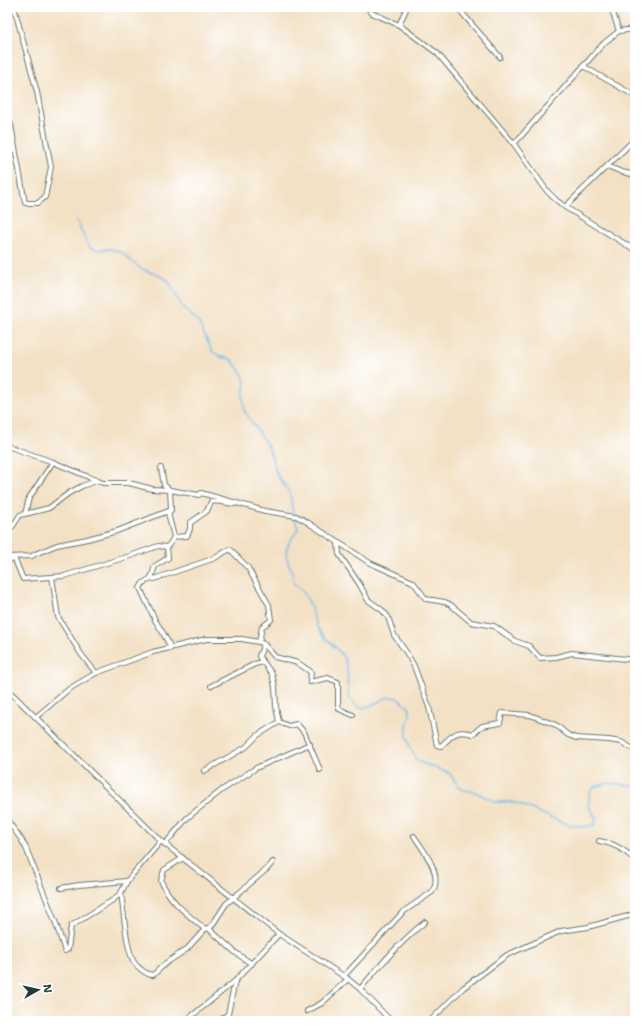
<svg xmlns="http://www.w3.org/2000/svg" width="642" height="1028" font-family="'Shantell Sans',sans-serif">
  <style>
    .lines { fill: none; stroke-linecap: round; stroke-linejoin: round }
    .stream { stroke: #72b8e9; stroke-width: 1.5 }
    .minor-casing { stroke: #697667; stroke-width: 6 }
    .minor { stroke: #fff; stroke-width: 4 }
  </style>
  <rect width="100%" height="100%" fill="#fff"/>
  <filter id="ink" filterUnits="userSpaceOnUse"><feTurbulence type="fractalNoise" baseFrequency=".025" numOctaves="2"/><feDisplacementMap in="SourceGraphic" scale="8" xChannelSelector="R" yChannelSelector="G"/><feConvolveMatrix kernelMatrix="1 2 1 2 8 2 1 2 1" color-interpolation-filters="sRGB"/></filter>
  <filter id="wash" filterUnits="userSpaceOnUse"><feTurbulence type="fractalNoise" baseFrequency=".012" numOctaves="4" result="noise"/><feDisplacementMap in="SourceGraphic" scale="16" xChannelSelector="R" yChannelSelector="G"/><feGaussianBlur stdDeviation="0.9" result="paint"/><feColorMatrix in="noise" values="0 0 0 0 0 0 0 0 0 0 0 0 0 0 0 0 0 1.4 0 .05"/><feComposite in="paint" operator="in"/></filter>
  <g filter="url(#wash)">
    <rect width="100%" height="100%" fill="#f3e1c5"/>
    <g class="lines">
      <g class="stream">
        <path d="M76 219 88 245 91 248 98 250 110 249 121 252 141 269 158 275 168 280 182 307 198 321 212 351 221 357 231 359 243 375 245 382 243 396 244 410 269 448 277 475 290 493 293 514"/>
        <path d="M294 517 298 529C294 536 287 543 286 552 285 563 295 569 293 582 297 586 303 591 306 596 313 607 313 622 321 633 328 643 339 648 344 658 353 676 339 698 361 708 384 705 388 684 410 709 411 716 407 721 407 728 405 739 412 751 417 761L449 773 462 790 473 791 496 802H511L519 804 566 824 584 827 595 825 596 818 588 805 590 793 594 787 609 783 635 786"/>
      </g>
    </g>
  </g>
  <g filter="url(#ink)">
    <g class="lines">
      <g class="minor-casing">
        <g id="minor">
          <path d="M367 7 372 13 399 25 437 53 514 144 547 191 555 199 565 207 635 250"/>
          <path d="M457 7 500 57"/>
          <path d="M569 7H572"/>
          <path d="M611 7 619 31"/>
          <path d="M399 25 407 7"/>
          <path d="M583 66 635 96"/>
          <path d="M7 117 11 125 25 203H38L45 197 51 167 37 92 14 7"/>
          <path d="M514 144 604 43 619 31 635 29"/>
          <path d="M607 166 622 172 635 175"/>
          <path d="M565 207 635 139"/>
          <path d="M7 446 53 462 103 483H129L152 489 170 490 199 495 201 493 265 511 296 516 304 520 370 563 413 582 426 599 445 602 451 605 471 622 494 626 515 641 529 646 540 658 556 657 572 653 635 660"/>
          <path d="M161 468 164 485 170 490 171 510 168 513 174 537"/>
          <path d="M25 514 49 508 69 493 82 486 96 481"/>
          <path d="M7 530 13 526 20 515 25 514 29 498 53 462"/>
          <path d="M338 543 339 554 360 585 368 600 382 610 388 617 394 635 406 652 414 666 429 707 437 745 441 746C453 735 456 729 473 734L482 726 500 723 502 713 530 715 556 725 568 735 576 738 609 740 621 742 635 750"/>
          <path d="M167 547 168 558 155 566 151 578 143 583 140 588 155 620 163 633 171 648"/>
          <path d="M8 557 32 556 35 554 57 545 87 539 117 531 171 510"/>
          <path d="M7 558 15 560 23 579 64 576 130 556 158 546 167 547 171 542 174 537 187 536 190 529V523L207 511 211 502C219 500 226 504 235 504"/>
          <path d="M52 577 58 617 81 654 96 673"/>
          <path d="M151 578 154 579 215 558 230 549 248 568 269 605 271 620 262 627 259 642"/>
          <path d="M261 659 272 674 275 687 276 707 279 722"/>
          <path d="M211 686 255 664 262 662 259 656 264 644"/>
          <path d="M7 689 161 841 279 934 348 979 360 989 391 1021"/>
          <path d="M36 717 69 689 96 673 153 652 206 639H242L259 642 264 644 275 657 298 663 311 672 310 682 328 678 338 682V705L339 709 353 715"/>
          <path d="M279 722 289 726 297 724 304 732 320 770"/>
          <path d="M204 771 246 747 258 735 279 722"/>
          <path d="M7 820 21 839 26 848 55 921 65 951 68 949 71 926 113 900 121 893 127 881 161 841"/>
          <path d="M599 841C614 843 625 850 635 860"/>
          <path d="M165 844 187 818 222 790 256 768 310 744"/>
          <path d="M183 858 164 870 161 881C171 903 187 914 205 929L211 927 226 904 267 869 273 862"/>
          <path d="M61 888 79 885 127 881"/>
          <path d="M121 893C124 912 125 941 132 958 134 965 146 975 153 975L166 963 187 949 205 929"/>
          <path d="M208 928 236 953 252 964"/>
          <path d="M344 976 403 912 432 892C444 875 423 850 414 836"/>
          <path d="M360 989C380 965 400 942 425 922"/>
          <path d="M307 1011 322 1003 348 979"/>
          <path d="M188 1019 235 981 279 934"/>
          <path d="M219 1021 228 1014 235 981"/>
          <path d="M430 1021 463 988 507 955 561 931 588 927 635 914"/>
        </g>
      </g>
      <use href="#minor" class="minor"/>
    </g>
  </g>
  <rect width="642" height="1028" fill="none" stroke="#fff" stroke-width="24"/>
  <g transform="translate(38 990) rotate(82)" stroke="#ffffff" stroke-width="3" paint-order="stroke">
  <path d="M0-3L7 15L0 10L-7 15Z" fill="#1f3d34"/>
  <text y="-6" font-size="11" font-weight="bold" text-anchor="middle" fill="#1f3d34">N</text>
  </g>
</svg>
